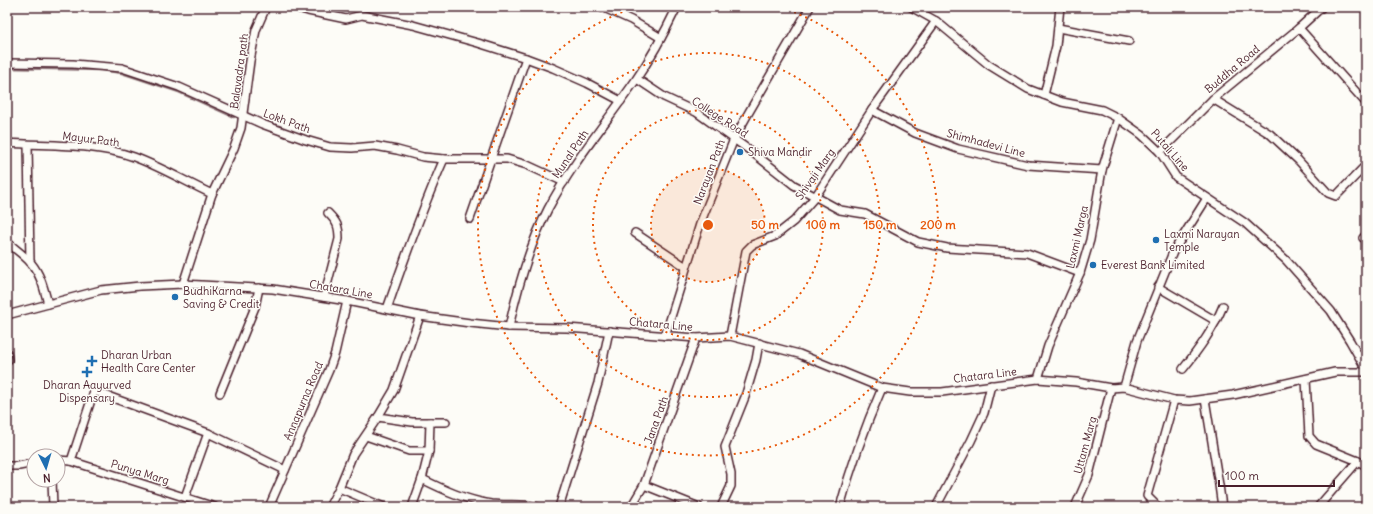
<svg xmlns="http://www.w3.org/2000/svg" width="1373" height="514" font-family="Delius,sans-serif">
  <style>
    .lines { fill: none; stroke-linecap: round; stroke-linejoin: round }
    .stream { stroke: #91777b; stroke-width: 2.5 }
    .minor-casing { stroke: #4a1f2b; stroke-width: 10 }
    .minor { stroke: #fdfcf7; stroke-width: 7 }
    .ring { fill: none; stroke: #e8590c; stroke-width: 2; stroke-dasharray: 2 4 }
    .poi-dot { fill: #1f6fb2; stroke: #fdfcf7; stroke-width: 1.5 }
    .labels { text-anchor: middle; stroke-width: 3; stroke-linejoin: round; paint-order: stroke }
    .street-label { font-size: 11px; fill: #4a1f2b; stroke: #fdfcf7 }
    .poi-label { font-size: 11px; fill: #4a1f2b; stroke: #fdfcf7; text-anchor: start }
    .centre { fill: #e8590c; stroke: #fdfcf7; stroke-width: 2 }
    .ring-label { font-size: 12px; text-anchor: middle; font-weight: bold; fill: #e8590c; stroke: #fdfcf7; stroke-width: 3; stroke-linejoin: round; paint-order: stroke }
  </style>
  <rect width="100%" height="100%" fill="#fdfcf7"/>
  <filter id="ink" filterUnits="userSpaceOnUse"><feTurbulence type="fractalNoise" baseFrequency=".025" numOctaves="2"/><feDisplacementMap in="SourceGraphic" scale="8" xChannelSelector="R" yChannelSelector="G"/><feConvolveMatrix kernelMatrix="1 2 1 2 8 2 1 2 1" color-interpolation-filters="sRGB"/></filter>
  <g filter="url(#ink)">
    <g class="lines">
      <path class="stream" d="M7 68 101 70 122 73 179 92 234 117"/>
      <g class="minor-casing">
        <g id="minor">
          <path d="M294 7 308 11 346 19 362 15 413 25 478 43 526 58 553 68 587 83 621 101"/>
          <path d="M602 7 631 20 661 38"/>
          <path d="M911 7 936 21 989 65 1028 89 1062 102 1102 110 1118 118 1142 135 1160 152 1176 177 1245 223 1286 260 1331 311 1350 341 1366 369"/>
          <path d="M1058 28 1129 41"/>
          <path d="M1299 28 1366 103"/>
          <path d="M7 63 73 64 122 68 179 87 262 124 306 140 330 147 352 148 375 146 397 150 423 157 444 159H507L527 165 564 182"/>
          <path d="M637 79 664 97 696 112 752 152 794 185 840 210 865 214 918 242 947 248 1027 253 1080 273"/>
          <path d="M1044 95 1056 46 1060 7"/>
          <path d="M1213 99 1270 134 1298 160 1328 193 1336 196 1366 165"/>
          <path d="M872 110 915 133 958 149 1028 165 1102 170"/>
          <path d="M7 143C49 146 94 143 134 157 161 167 186 182 212 194"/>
          <path d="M28 145 30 262"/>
          <path d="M1160 152 1213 99 1299 28 1322 7"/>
          <path d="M470 219 526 58"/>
          <path d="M635 233 686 267"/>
          <path d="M1363 238 1366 235"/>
          <path d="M7 242C15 249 24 255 31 263 41 275 44 289 48 304"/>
          <path d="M183 284 212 194 234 148 241 128 250 61 256 30 266 7"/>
          <path d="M1158 287 1216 321"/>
          <path d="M324 297 339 239C339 226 337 222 328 213"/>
          <path d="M387 309C405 257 422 209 444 159"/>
          <path d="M7 315 101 290 140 286 183 284 273 289 347 301 420 316 470 323 509 327 567 328 696 338 730 336 799 354 882 388 910 392H942L1038 379 1076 382 1111 388 1124 387 1174 400 1190 401 1233 395 1335 372H1366"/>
          <path d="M509 327C518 286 529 246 548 209 572 163 606 123 635 81 651 58 665 32 677 7"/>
          <path d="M665 336 700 224 734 139 749 112 810 7"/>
          <path d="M730 336 746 251 752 245 775 236 794 221 815 197 872 110 936 21"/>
          <path d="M7 352 8 360"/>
          <path d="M1183 369C1199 349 1213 330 1223 306"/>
          <path d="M1038 379 1048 346 1080 273 1090 240 1102 170 1118 118"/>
          <path d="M1306 379 1309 436 1316 444 1358 461 1366 466"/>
          <path d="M1124 387 1137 341 1173 252 1207 198"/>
          <path d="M220 393 255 307 259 288"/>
          <path d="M1205 399 1219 485 1222 507"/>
          <path d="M378 417 412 422H446"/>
          <path d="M366 436 409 451H429L422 479 412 507"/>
          <path d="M429 451 430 422"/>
          <path d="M58 460 71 461 215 507"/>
          <path d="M71 461 94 391 208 433 285 470"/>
          <path d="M7 466H19L34 463"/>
          <path d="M422 479C444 490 466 500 491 504 507 506 522 503 537 507"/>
          <path d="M52 480 53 507"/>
          <path d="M644 485 699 507"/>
          <path d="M339 488 384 507"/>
          <path d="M185 497 208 433"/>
          <path d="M269 507 329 370 335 353 347 301"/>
          <path d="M329 507 339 488 353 454 378 417 394 390 420 316"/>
          <path d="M559 507 598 383 609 331"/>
          <path d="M631 507 644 485 696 338"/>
          <path d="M721 507 731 486V474L725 447 745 397 756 360 759 343"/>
          <path d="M840 507C851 466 865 427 882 388"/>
          <path d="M936 507 971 441 984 413 991 385"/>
          <path d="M1075 507 1089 475 1111 388"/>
          <path d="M1158 507 1147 496 1174 400"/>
          <path d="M1318 507 1358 461"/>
        </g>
      </g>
      <use href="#minor" class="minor"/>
    </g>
  </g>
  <circle cx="708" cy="225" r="57" fill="#e8590c" fill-opacity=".12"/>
  <g class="ring">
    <circle cx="708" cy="225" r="57"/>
    <circle cx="708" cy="225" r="115"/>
    <circle cx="708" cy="225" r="172"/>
    <path d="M783 8A230 230 0 1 1 633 8"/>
  </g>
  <g class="poi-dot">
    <circle cx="740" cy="152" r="4"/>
    <circle cx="1156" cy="240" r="4"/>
    <circle cx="1093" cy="265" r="4"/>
    <circle cx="175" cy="297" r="4"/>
    <path d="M90 355h4v4h4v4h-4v4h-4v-4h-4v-4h4z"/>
    <path d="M85 366h4v4h4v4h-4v4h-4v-4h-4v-4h4z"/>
  </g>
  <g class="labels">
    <g class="street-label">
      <text transform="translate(1232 69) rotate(-40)" y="4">Buddha Road</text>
      <text transform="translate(239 71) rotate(-82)" y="4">Balavadra path</text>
      <text transform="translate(720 117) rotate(33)" y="4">College Road</text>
      <text transform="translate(287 121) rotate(20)" y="4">Lokh Path</text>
      <text transform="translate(91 139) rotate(7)" y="4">Mayur Path</text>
      <text transform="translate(986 143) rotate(15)" y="4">Shimhadevi Line</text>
      <text transform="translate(1170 150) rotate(49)" y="4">Putali Line</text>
      <text transform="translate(570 154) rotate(-56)" y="4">Munal Path</text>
      <text transform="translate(709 172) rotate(-69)" y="4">Narayan Path</text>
      <text transform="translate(815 174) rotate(-55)" y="4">Shivaji Marg</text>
      <text transform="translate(1077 237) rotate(-77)" y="4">Laxmi Marga</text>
      <text transform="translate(341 289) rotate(10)" y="4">Chatara Line</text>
      <text transform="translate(661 324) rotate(5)" y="4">Chatara Line</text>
      <text transform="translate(985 375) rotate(-7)" y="4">Chatara Line</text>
      <text transform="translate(303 401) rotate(-67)" y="4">Annapurna Road</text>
      <text transform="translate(656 420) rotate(-70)" y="4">Jana Path</text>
      <text transform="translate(1085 445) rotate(-75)" y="4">Uttam Marg</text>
      <text transform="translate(140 472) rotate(17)" y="4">Punya Marg</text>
    </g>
    <g class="poi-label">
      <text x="748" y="156">Shiva Mandir</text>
      <text x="1164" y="238">Laxmi Narayan<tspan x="1164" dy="13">Temple</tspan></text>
      <text x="1101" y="269">Everest Bank Limited</text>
      <text x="183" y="295">BudhiKarna<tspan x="183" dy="13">Saving &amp; Credit</tspan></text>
      <text x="101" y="359">Dharan Urban<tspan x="101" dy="13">Health Care Center</tspan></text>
      <text x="87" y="389" text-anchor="middle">Dharan Aayurved<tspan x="87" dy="13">Dispensary</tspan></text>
    </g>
  </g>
  <circle cx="708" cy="225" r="6" class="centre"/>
  <g class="ring-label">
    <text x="765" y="229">50 m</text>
    <text x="823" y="229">100 m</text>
    <text x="880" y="229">150 m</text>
    <text x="938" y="229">200 m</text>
  </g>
  <rect width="1373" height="514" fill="none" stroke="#fdfcf7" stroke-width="24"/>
  <rect x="12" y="12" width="1349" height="490" fill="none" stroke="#4a1f2b" stroke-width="1.5" filter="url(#ink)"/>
  <g transform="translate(46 468) rotate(175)"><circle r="19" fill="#fdfcf7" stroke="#b5a4a5"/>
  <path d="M0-3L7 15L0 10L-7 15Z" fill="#1f6fb2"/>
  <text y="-6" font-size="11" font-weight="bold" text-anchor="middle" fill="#4a1f2b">N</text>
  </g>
  <path d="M1219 480v6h115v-6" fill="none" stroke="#4a1f2b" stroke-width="2"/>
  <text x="1225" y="480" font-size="12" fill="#4a1f2b" stroke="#fdfcf7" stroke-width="3" paint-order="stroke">100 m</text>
</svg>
